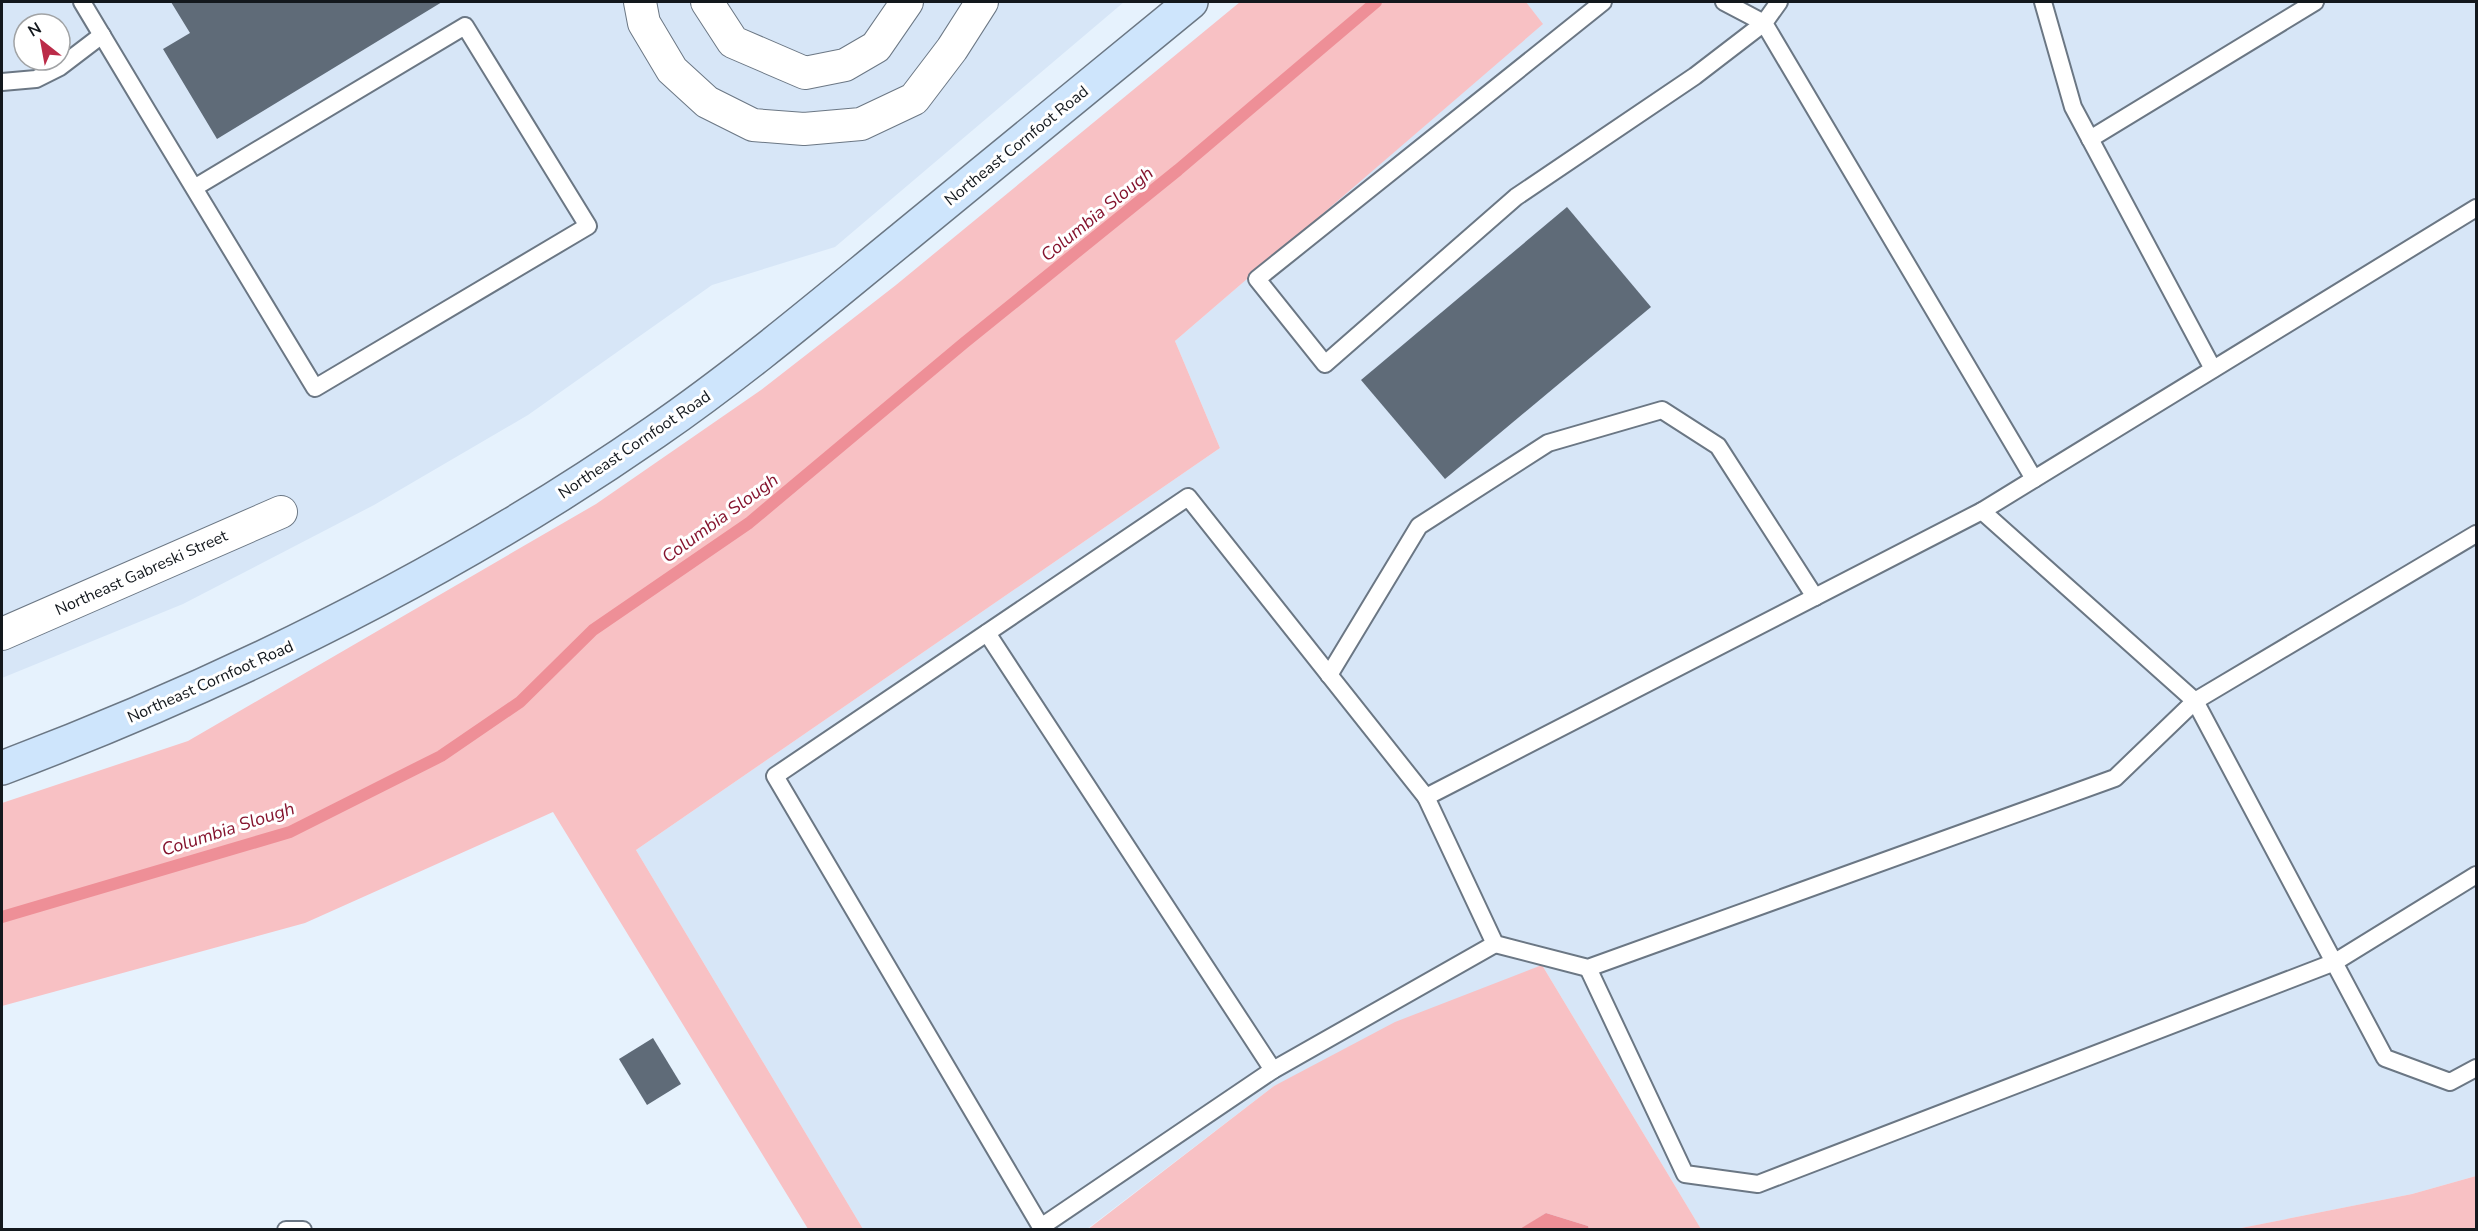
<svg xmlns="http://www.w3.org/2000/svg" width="2478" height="1231" font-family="'Nunito Sans',sans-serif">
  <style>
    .built { fill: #d7e6f7; fill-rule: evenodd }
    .green { fill: #f8c1c4 }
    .water { fill: #ee8f97 }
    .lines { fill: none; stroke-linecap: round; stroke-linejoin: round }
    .stream { stroke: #ee8f97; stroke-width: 12 }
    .building { fill: #5f6b78 }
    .lane-casing { stroke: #6b7784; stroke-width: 20 }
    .street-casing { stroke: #6b7784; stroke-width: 34 }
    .secondary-casing { stroke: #6b7784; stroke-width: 36 }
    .lane { stroke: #fff; stroke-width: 16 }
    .street { stroke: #fff; stroke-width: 32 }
    .secondary { stroke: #cee5fc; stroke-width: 33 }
    .labels { text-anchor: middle; stroke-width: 6; stroke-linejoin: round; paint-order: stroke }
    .street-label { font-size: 16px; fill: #13181d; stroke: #fff }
    .water-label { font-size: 18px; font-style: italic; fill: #85142e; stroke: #fff }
  </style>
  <rect width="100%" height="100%" fill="#e6f2fd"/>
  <g class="built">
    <path d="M2 2H1124L835 247 712 285 528 415 374 505 183 604 2 678ZM24 24H60V60H24Z"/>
    <path d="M1526 2H2476V1176L2412 1194 2236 1229H1701L1542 965 1274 1086 1087 1229H863L636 850 1220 448 1175 341 1542 24Z"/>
  </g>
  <g class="green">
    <path d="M1240 2H1526L1543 24 1175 341 1220 448 636 850 863 1229H808L553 812 305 923 2 1006V803L188 741 596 504 761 390 896 285Z"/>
    <path d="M1542 965 1701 1229H1589L1588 1226 1546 1213 1520 1230H1087L1274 1086 1395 1022Z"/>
    <path d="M2476 1176V1229H2236L2412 1194Z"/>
  </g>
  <path class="water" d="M1546 1213 1588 1226 1589 1229H1520Z"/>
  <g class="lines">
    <path class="stream" d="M2 917 290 832 441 756 520 702 593 630 749 523 964 343 1178 170 1376 2"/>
  </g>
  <g class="building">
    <path d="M171 2H442L217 139 163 49 190 33Z"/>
    <path d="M1567 207 1651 307 1445 479 1361 380Z"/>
    <path d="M653 1038 681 1084 647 1105 619 1059Z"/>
  </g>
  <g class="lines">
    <g class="lane-casing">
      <g id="lane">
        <path d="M82 2C159 131 237 259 315 388L588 226 465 26 194 188"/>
        <path d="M1603 2 1257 279 1325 364 1516 197 1695 76 1764 23 1724 2"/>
        <path d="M1779 2 1764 23 2034 479"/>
        <path d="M2043 2 2073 107 2213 369"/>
        <path d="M2 82 36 79 60 67 102 35"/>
        <path d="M2090 139 2315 2"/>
        <path d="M2476 208 1982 511 2195 701 2385 1058 2450 1082 2476 1068"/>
        <path d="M1982 511 1426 797 1495 944 1588 968 2115 778 2195 701 2476 534"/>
        <path d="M987 633 1273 1070"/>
        <path d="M1329 675 1419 526 1548 443 1662 410 1718 446 1815 597"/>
        <path d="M1426 797 1188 497 775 776 1041 1227 1273 1070 1495 944"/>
        <path d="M1588 968 1685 1174 1758 1184 2335 962 2476 875"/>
        <path d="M286 1230H303"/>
      </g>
    </g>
    <g class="street-casing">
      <g id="street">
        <path d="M640 2 644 23 672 70 707 102 753 125 804 129 861 124 914 99 952 49 982 2"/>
        <path d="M707 2 733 42 805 73 845 65 876 47 907 2"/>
        <path d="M2 634 281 512"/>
      </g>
    </g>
    <g class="secondary-casing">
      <path id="secondary" d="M2 768C232 681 453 572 655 432 742 372 822 304 903 238 999 159 1095 80 1191 2"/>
    </g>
    <use href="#lane" class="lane"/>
    <use href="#street" class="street"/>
    <use href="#secondary" class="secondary"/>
  </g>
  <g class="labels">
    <g class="street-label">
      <text transform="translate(1016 145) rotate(-39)" y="6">Northeast Cornfoot Road</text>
      <text transform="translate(634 444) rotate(-34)" y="6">Northeast Cornfoot Road</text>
      <text transform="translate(141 572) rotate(-24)" y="6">Northeast Gabreski Street</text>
      <text transform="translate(210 681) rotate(-24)" y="6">Northeast Cornfoot Road</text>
    </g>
    <g class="water-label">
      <text transform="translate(1097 214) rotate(-39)" y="6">Columbia Slough</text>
      <text transform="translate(720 518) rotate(-36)" y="6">Columbia Slough</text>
      <text transform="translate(228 829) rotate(-18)" y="6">Columbia Slough</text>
    </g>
  </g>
  <rect width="2478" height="1231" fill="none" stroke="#13181d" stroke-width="6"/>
  <g transform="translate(42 42) rotate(329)"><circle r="28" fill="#ffffff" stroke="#a1a3a5" stroke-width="1.5"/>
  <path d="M0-4.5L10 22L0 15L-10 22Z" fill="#bb2b48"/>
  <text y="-9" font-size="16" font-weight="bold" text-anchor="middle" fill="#13181d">N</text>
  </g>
</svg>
